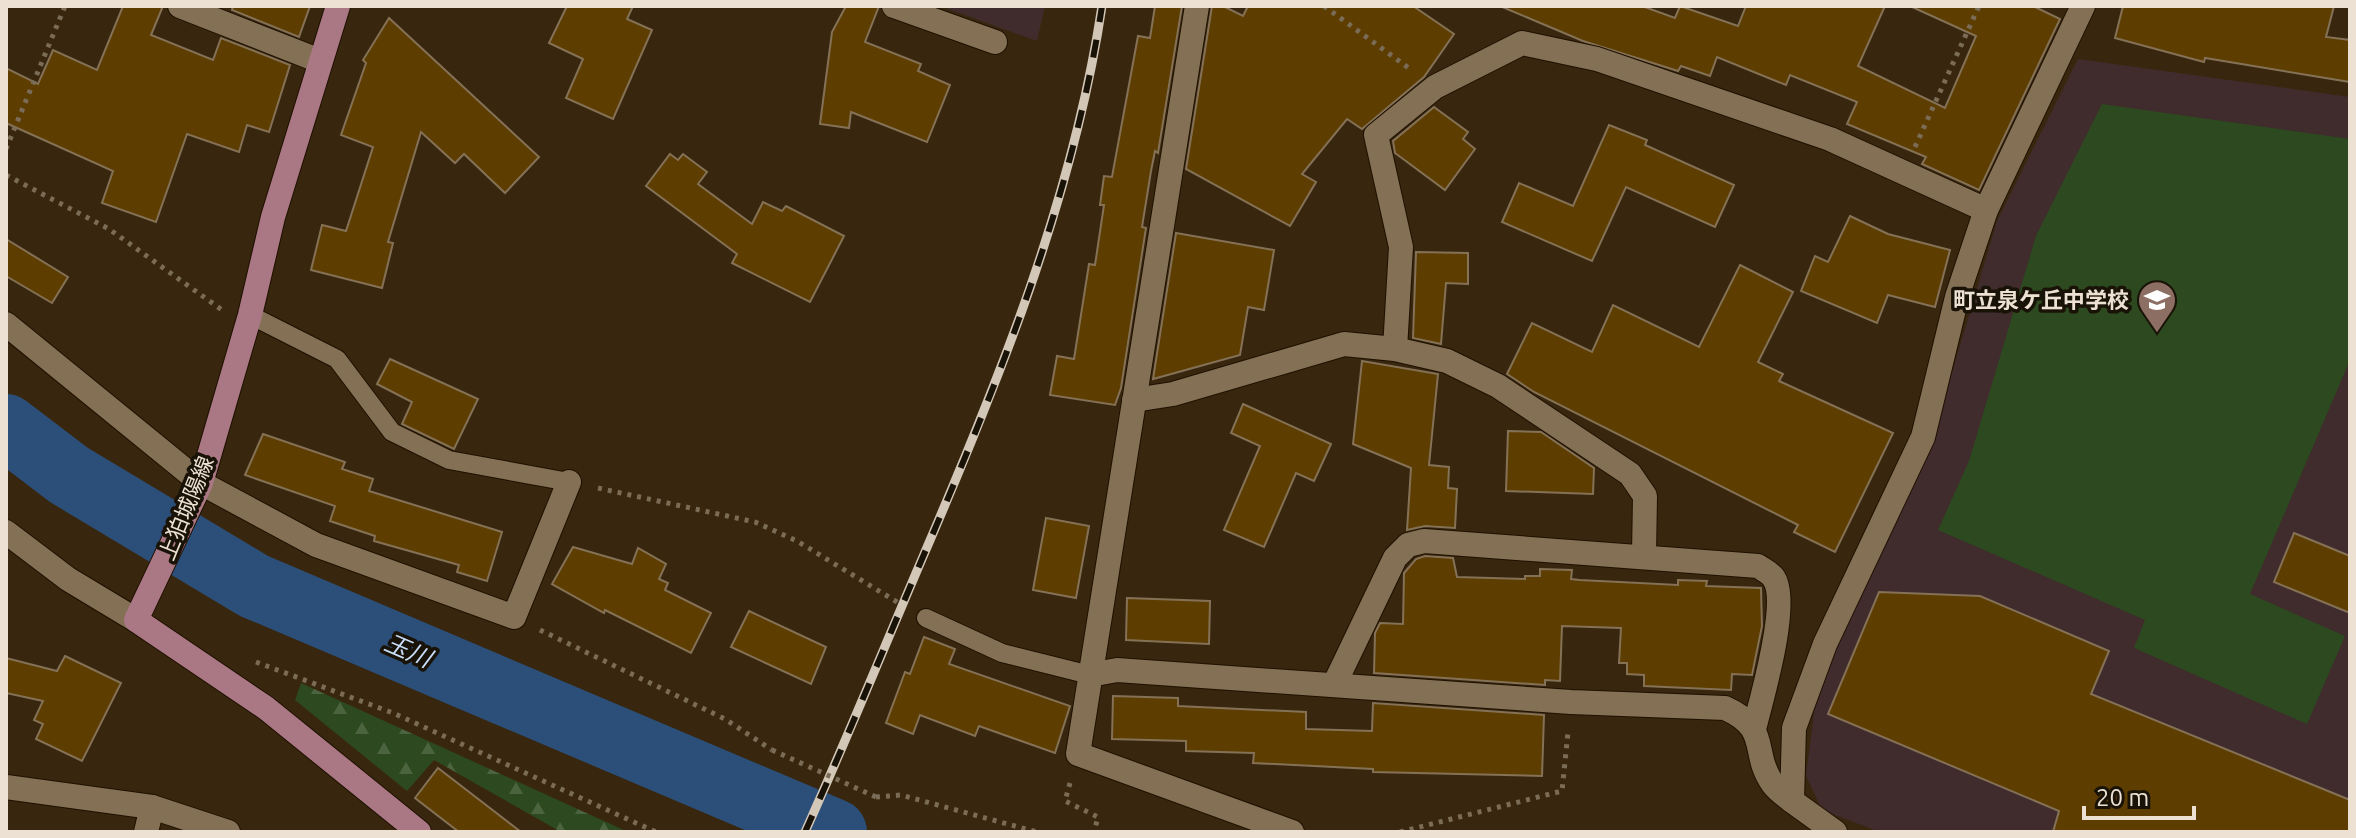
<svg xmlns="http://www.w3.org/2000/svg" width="2356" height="838" font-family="Ubuntu,'Noto Sans JP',sans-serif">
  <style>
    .education { fill: #402c2d }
    .grass { fill: #2c491f }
    .forest { fill: url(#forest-firs) }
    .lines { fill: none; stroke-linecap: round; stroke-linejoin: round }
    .river { stroke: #2b4f79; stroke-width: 66 }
    .building { fill: #5d3d00; stroke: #847156; stroke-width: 2 }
    .service-casing { stroke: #1f1000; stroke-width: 20 }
    .minor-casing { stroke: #1f1000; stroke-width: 26 }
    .primary-casing { stroke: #1f1000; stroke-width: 26 }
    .path { stroke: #7b6c57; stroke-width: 5; stroke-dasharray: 4 6; stroke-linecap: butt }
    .service { stroke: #837055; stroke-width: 18 }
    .minor { stroke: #837055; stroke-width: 24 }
    .primary { stroke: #aa7884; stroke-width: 24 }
    .rail-casing { stroke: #d3c7b8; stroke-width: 9 }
    .rail { stroke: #191207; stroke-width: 6; stroke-dasharray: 18; stroke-linecap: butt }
    .path-bridge { stroke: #7b6c57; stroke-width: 5; stroke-dasharray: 4 6; stroke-linecap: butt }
    .labels { text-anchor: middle; stroke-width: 7; stroke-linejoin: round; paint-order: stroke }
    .poi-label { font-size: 22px; font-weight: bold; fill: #ece1d3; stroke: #191207; text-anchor: end }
    .street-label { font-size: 22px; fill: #ece1d3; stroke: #191207 }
    .water-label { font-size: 24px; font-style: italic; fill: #c7ddf8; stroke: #191207 }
  </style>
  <defs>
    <pattern id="forest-firs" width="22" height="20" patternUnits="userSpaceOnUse" patternTransform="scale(2)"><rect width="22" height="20" fill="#2c491f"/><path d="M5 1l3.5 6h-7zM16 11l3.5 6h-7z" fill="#4b633f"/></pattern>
  </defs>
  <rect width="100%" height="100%" fill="#38270e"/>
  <g class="education">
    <path d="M940 6H1045L1037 41Z"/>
    <path d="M2078 59 2350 97V832H1880L1822 810 1806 776 1817 689 1930 447 1997 221Z"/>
  </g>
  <path class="grass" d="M2102 104 2350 139V360L2250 594 2345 636 2307 724 2134 648 2145 620 1938 530 1969 461 2036 236Z"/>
  <path class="forest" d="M301 683 628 832H561L434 760 407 791 295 700Z"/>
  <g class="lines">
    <path class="river" d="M6 427 69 475 254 586 834 832"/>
  </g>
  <g class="building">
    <path d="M123 6H163L151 35 213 60 221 38 290 65 269 132 247 125 239 152 187 134 156 222 102 203 113 171 6 123V68L38 84 53 50 97 70Z"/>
    <path d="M233 6H310L299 37 232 10Z"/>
    <path d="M567 6H633L627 19 652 30 613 119 566 98 583 59 549 43Z"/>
    <path d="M846 6H879L865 42 921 64 918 71 950 85 927 142 851 112 849 128 820 124 832 32Z"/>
    <path d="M1155 6H1182L1158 153 1155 151 1151 171 1142 227 1146 228 1121 388 1115 405 1050 395 1057 356 1074 359 1089 264 1095 265 1104 205H1100L1104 176 1112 177 1138 36 1150 38Z"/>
    <path d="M1212 6H1223L1243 16 1248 6H1413L1454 34 1424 77 1362 129 1347 119 1302 174 1316 182 1290 226 1186 169Z"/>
    <path d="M1500 6H1642L1675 18 1680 6 1738 26 1746 6H1885L1858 66 1945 108 1976 36 1910 6H2033L2060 19 1979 190 1922 164 1926 157 1847 124 1857 102 1790 75 1786 85 1717 57 1710 76 1681 66 1678 71 1583 41Z"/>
    <path d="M2123 6H2334L2326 37 2350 40V82L2205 58 2204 62 2115 38Z"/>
    <path d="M389 18 539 157 505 193 464 154 455 163 421 132 388 242 393 243 382 288 311 270 322 225 346 231 373 147 341 135 366 63 363 60Z"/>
    <path d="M1434 107 1468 132 1463 139 1475 149 1445 190 1395 153 1393 141Z"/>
    <path d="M1609 125 1647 140 1645 145 1734 185 1715 227 1626 187 1592 261 1502 222 1519 183 1573 206Z"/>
    <path d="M670 154 678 160 683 154 707 172 698 184 752 224 763 202 782 211 786 206 844 236 810 302 732 263 737 254 646 186Z"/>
    <path d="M1850 216 1888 234 1950 250 1935 307 1888 295 1877 323 1801 291 1815 256 1828 262Z"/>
    <path d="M1176 233 1274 250 1264 310 1248 307 1240 355 1153 379Z"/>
    <path d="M6 239 68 277 52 303 6 276Z"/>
    <path d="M1416 252 1468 253V284L1446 283 1441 344 1413 338Z"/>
    <path d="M1740 265 1793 292 1758 362 1783 374 1779 381 1893 433 1835 552 1794 532 1798 525 1534 392 1507 374 1532 323 1592 352 1613 305 1699 347Z"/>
    <path d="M390 359 478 399 454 449 402 424 412 402 377 384Z"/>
    <path d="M1362 361 1438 374 1429 465 1449 467 1448 488 1457 489 1455 528 1425 526 1407 530 1411 468 1353 444Z"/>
    <path d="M1243 404 1331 444 1314 481 1296 473 1264 547 1224 530 1260 446 1231 433Z"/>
    <path d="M1508 431 1541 432 1594 468 1593 494 1506 491Z"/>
    <path d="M263 434 345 462 342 469 373 479 369 491 502 532 487 581 457 572 459 565 374 541 375 536 330 521 335 506 245 475Z"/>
    <path d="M1046 518 1089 526 1076 598 1033 590Z"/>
    <path d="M2294 533 2350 556V613L2274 582Z"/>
    <path d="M573 547 632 564 638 548 666 564 659 579 668 583 665 590 711 613 691 653 605 610 604 613 552 584Z"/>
    <path d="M1425 556 1453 558 1457 577 1525 579V576H1540V569L1572 570 1571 579 1580 580 1678 585V580L1707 581 1706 586 1761 588 1762 626 1752 675 1732 674 1731 690 1644 686V675L1627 674V663H1619L1621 628 1562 626 1560 681 1545 680V685L1374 673 1375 633 1380 623 1403 624 1404 573 1416 559Z"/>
    <path d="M1879 592 1980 596 2109 651 2091 694 2350 800V832H2053L2059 811 1828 714Z"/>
    <path d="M1127 598 1210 601 1209 644 1126 640Z"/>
    <path d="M749 611 826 647 811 684 731 647Z"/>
    <path d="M924 637 955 649 949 664 1070 706 1055 753 979 726 975 736 920 715 913 734 886 723 905 672 910 674Z"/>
    <path d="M65 656 121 683 82 761 36 739 43 724 34 720 43 701 6 693V658L57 671Z"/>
    <path d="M1113 696 1178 698V706L1306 712V729L1372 731 1373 703 1544 715 1542 776 1373 772V769L1253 763 1254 753 1186 751V741L1112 739Z"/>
    <path d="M438 768 521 832H459L415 798Z"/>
  </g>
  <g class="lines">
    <g class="service-casing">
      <g id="service">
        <path d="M250 315 337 359 392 432 449 460 569 482"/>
        <path d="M926 618 1002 653 1090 675"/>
      </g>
    </g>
    <g class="minor-casing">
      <g id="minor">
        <path d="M180 6 320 61"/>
        <path d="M894 6 995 42"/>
        <path d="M1197 6 1078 754 1292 832"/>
        <path d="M6 324 201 483 316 545 514 617 569 482"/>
        <path d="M1395 349 1447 361 1498 386 1630 474 1645 496 1644 555"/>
        <path d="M1134 400 1173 394 1344 344 1395 349 1401 247 1376 135 1435 87 1522 43 1597 59 1830 139 1986 210"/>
        <path d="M6 532 68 579 136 620"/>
        <path d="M1090 675 1117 670 1571 702 1725 708C1772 729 1750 752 1773 784 1777 790 1786 796 1792 801"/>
        <path d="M1335 683 1395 558 1408 545 1424 541 1758 566C1762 569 1770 573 1773 577 1791 600 1761 701 1754 729"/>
        <path d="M6 787 152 807 228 832"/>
        <path d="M146 832 152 807"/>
        <path d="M1835 832 1792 801 1794 728 1825 644 1923 437 1957 297 1986 210 2083 6"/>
      </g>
    </g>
    <g class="primary-casing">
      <path id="primary" d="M338 6 273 217 250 315 201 483 136 620 266 708 419 832"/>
    </g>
    <g class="path">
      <path d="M1324 6 1410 69"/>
      <path d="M1915 147 1979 6"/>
      <path d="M6 149 65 6"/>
      <path d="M6 175 109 229 222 310"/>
      <path d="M598 488 755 522 797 541 902 605"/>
      <path d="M540 630 725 719 772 750"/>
      <path d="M256 662 393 713 656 832"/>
      <path d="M1070 783 1065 801 1098 817 1094 832"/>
      <path d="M876 797 901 795 1037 832"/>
      <path d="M1400 832 1562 791 1568 732"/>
    </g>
    <use href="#service" class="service"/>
    <use href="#minor" class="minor"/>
    <use href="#primary" class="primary"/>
    <g class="rail-casing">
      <path id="rail" d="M805 832C846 741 883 650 922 559 999 380 1073 199 1102 6"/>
    </g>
    <use href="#rail" class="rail"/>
    <path class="path-bridge" d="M772 750 876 797"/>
  </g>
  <defs>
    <g id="school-pin" transform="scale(2)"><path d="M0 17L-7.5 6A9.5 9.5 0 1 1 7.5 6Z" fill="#8d6e63" stroke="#191207"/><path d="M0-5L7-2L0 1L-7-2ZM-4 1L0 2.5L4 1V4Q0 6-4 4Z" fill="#fff"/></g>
  </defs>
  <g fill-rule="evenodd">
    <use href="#school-pin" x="2157" y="300"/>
  </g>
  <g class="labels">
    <g class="poi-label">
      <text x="2129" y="308">町立泉ケ丘中学校</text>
    </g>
    <g class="street-label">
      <text transform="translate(186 508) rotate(-68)" y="8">上狛城陽線</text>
    </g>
    <g class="water-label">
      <text transform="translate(408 651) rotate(23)" y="8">玉川</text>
    </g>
  </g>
  <rect width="2356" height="838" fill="none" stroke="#ece1d3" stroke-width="16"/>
  <path d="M2084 806v12h110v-12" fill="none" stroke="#ece1d3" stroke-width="4"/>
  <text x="2096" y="806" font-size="24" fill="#ece1d3" stroke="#191207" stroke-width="6" paint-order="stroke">20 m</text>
</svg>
